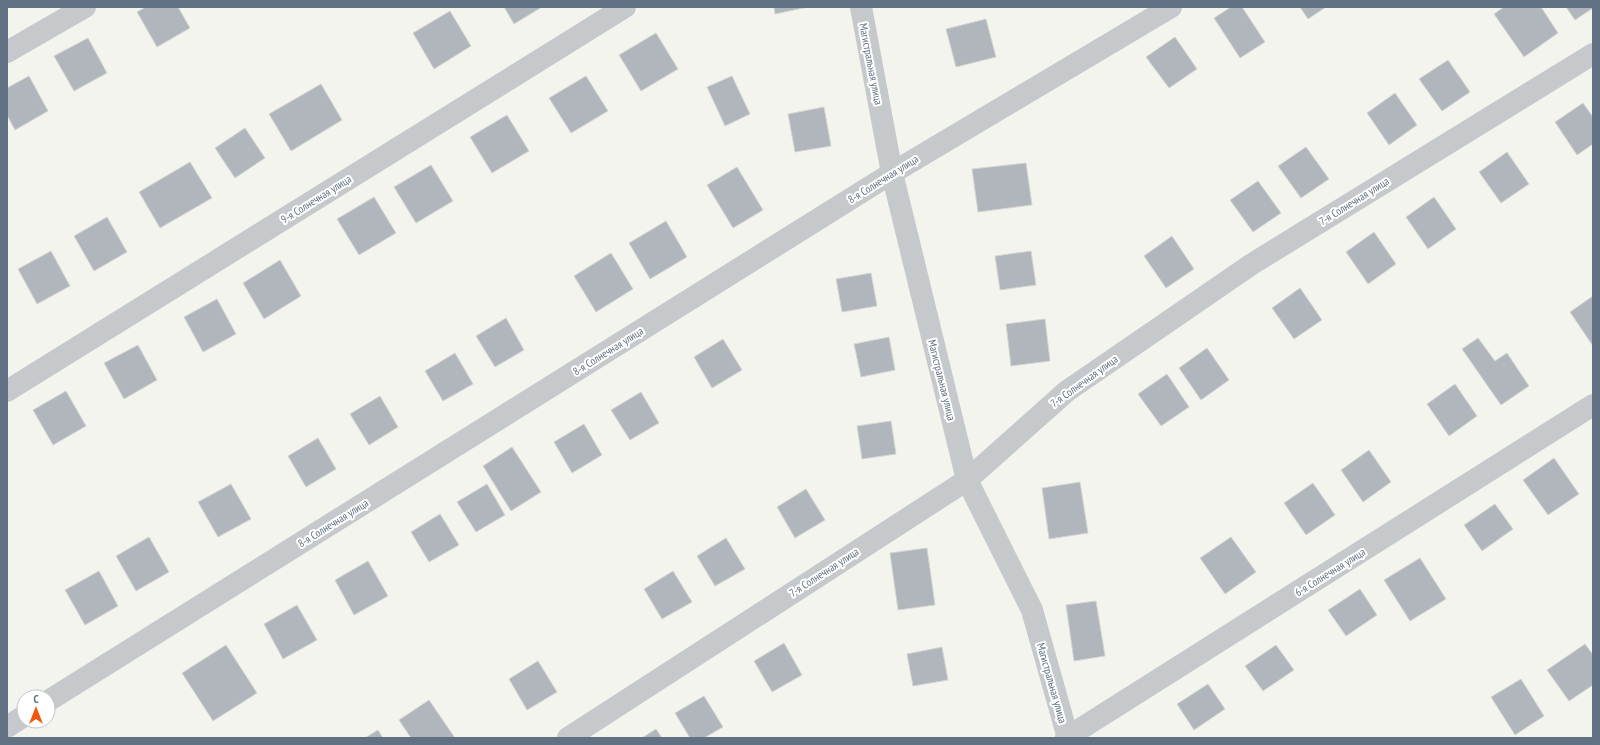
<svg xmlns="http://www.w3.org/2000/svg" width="1600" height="745" font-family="'PT Sans Narrow',sans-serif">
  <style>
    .building { fill: #b0b6bc; stroke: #d5d5d2 }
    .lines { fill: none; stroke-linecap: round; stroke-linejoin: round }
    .street { stroke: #c6c9cc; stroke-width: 22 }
    .labels { text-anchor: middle; stroke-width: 4; stroke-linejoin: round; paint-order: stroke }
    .street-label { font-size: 11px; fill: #607183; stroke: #fff }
  </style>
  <rect width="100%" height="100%" fill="#f4f4ef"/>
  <g class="building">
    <path d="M146 7H178L190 28 157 47 137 12Z"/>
    <path d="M504 7H542L514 24Z"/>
    <path d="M774 7H808L775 14Z"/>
    <path d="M1231 7H1242L1265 42 1240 58 1214 18Z"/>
    <path d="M1300 7H1326L1308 19Z"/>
    <path d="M1504 7H1541L1558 33 1524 57 1494 14Z"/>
    <path d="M1566 7H1593V8L1575 20Z"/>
    <path d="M450 11 471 46 434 69 413 33Z"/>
    <path d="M986 19 996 57 956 67 946 29Z"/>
    <path d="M656 33 678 69 641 91 619 55Z"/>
    <path d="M1175 37 1197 69 1169 88 1146 57Z"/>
    <path d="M88 38 107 73 74 91 54 56Z"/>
    <path d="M1448 60 1470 92 1442 111 1419 79Z"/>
    <path d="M29 76 48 111 15 130 7 115V88Z"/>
    <path d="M586 76 608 111 571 133 549 98Z"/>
    <path d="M732 76 750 114 725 126 707 87Z"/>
    <path d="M321 84 342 120 291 151 269 114Z"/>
    <path d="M1395 93 1417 125 1389 145 1367 113Z"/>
    <path d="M1583 103 1593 117V144L1577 155 1555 122Z"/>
    <path d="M824 107 831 146 795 152 788 114Z"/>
    <path d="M507 115 529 151 492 173 470 137Z"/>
    <path d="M245 128 265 158 235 178 215 148Z"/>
    <path d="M1306 147 1329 179 1301 198 1278 166Z"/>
    <path d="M1507 152 1529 184 1501 203 1479 172Z"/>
    <path d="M190 162 212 198 160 228 139 192Z"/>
    <path d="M1026 163 1032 205 978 212 972 169Z"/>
    <path d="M431 165 453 201 416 223 394 187Z"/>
    <path d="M737 167 763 210 733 228 707 185Z"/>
    <path d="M1258 181 1281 213 1253 232 1230 200Z"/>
    <path d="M374 197 396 233 359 255 337 219Z"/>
    <path d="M1434 197 1456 229 1428 249 1406 217Z"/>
    <path d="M107 217 127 252 94 271 74 236Z"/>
    <path d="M666 221 687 257 650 279 629 243Z"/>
    <path d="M1374 232 1396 264 1368 284 1346 252Z"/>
    <path d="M1172 236 1194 269 1166 288 1144 256Z"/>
    <path d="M51 251 70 286 37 304 18 269Z"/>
    <path d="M1031 251 1036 285 1000 290 995 256Z"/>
    <path d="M611 253 633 289 596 312 574 276Z"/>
    <path d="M280 260 301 296 264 319 243 283Z"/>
    <path d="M871 273 877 306 842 312 836 279Z"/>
    <path d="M1300 288 1322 320 1294 339 1272 308Z"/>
    <path d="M1593 296V346L1570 312Z"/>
    <path d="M217 299 236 334 203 352 184 317Z"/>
    <path d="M506 318 524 350 495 367 476 336Z"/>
    <path d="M1045 319 1050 361 1011 366 1006 324Z"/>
    <path d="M889 337 895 370 861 377 854 344Z"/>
    <path d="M1478 338 1495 361 1507 353 1529 386 1501 405 1462 349Z"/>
    <path d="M723 339 742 370 712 388 694 357Z"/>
    <path d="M138 345 157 380 124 399 104 363Z"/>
    <path d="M1207 348 1229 380 1201 400 1179 368Z"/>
    <path d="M455 353 473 384 443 401 425 371Z"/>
    <path d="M1167 374 1189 407 1161 426 1138 394Z"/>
    <path d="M1455 384 1477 416 1449 436 1427 404Z"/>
    <path d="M66 391 86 426 53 445 33 410Z"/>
    <path d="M641 392 659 423 630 440 611 410Z"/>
    <path d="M380 396 398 427 369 445 350 414Z"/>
    <path d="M891 421 896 454 862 459 857 426Z"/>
    <path d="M584 424 602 455 572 473 554 442Z"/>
    <path d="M318 438 336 469 306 487 288 456Z"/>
    <path d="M512 447 541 492 511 511 483 466Z"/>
    <path d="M1369 450 1391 482 1363 502 1341 470Z"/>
    <path d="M1554 458 1579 494 1548 515 1523 480Z"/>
    <path d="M1080 482 1088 533 1049 539 1042 488Z"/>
    <path d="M1313 483 1335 515 1306 535 1284 503Z"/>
    <path d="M231 484 251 519 218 537 198 502Z"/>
    <path d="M487 484 505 515 476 532 457 502Z"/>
    <path d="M806 489 825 520 795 538 777 507Z"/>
    <path d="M1495 504 1513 529 1482 551 1464 525Z"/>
    <path d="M440 514 459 545 429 562 411 532Z"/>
    <path d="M149 537 169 572 136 591 116 556Z"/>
    <path d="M1231 537 1256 572 1225 594 1200 558Z"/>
    <path d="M726 538 745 569 715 586 697 556Z"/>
    <path d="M927 548 935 605 898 610 890 553Z"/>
    <path d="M1420 558 1446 599 1410 621 1384 580Z"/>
    <path d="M368 561 388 596 354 615 335 580Z"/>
    <path d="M99 571 118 606 85 625 65 590Z"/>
    <path d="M673 571 692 602 662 619 644 589Z"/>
    <path d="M1360 589 1377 615 1346 636 1328 610Z"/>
    <path d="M1096 601 1105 656 1074 661 1066 605Z"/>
    <path d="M297 605 317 640 283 659 264 624Z"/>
    <path d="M784 643 802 675 772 692 754 661Z"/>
    <path d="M1585 644 1593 655V685L1569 701 1547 670Z"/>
    <path d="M226 645 257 693 213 721 182 673Z"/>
    <path d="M1276 645 1294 670 1263 691 1245 666Z"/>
    <path d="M942 647 948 680 913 686 907 654Z"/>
    <path d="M538 661 557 692 527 710 509 679Z"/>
    <path d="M1521 679 1544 716 1515 735 1491 697Z"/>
    <path d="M1208 684 1225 709 1194 730 1177 704Z"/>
    <path d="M704 696 723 727 704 738H690L675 713Z"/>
    <path d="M429 700 455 738H411L399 720Z"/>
    <path d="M656 729 662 738H642Z"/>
    <path d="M378 730 383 738H365Z"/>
  </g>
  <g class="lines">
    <g class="street">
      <path d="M861 7 892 173 967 480 1032 610 1068 738"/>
      <path d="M7 52 85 7"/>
      <path d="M7 391 625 7"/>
      <path d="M48 701 892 173 1171 7"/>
      <path d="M7 727 24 716"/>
      <path d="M568 738 967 480 1067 391 1252 264 1593 54"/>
      <path d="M1066 738 1593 405"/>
    </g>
  </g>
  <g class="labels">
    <g class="street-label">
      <text transform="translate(871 64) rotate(79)" y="4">Магистральная улица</text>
      <text transform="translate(883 179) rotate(-32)" y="4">8-я Солнечная улица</text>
      <text transform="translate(316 199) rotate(-32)" y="4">9-я Солнечная улица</text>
      <text transform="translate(1354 201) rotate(-32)" y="4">7-я Солнечная улица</text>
      <text transform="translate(608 351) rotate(-32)" y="4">8-я Солнечная улица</text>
      <text transform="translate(942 380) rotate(76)" y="4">Магистральная улица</text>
      <text transform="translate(1084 381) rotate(-36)" y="4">7-я Солнечная улица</text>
      <text transform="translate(333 523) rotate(-32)" y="4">8-я Солнечная улица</text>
      <text transform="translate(824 572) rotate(-33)" y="4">7-я Солнечная улица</text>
      <text transform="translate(1330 572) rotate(-32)" y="4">6-я Солнечная улица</text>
      <text transform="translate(1052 683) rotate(74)" y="4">Магистральная улица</text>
    </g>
  </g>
  <rect width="1600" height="745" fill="none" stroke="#607183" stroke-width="16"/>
  <g transform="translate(36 709)"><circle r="19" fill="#ffffff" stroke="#bfc6cd"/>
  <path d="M0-3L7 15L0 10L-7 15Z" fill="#f5560e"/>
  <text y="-6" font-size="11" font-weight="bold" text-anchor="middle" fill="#607183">С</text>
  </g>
</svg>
